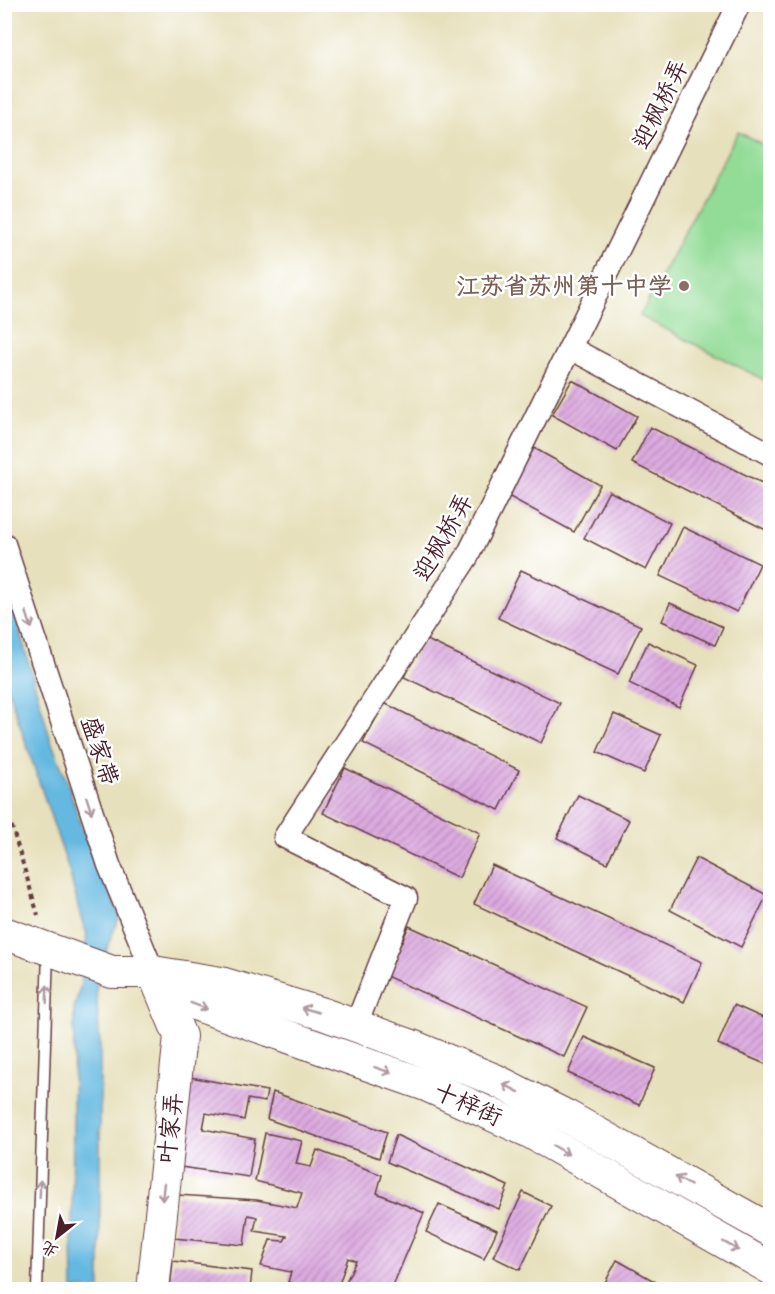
<svg xmlns="http://www.w3.org/2000/svg" width="775" height="1294" font-family="Caveat,'LXGW WenKai TC',sans-serif">
  <style>
    .green { fill: #93dc97; stroke: #6e7e61; stroke-width: 1.5 }
    .water { fill: #65b9e1; stroke: #586c86; stroke-width: 1.5 }
    .building { fill: url(#building-hatch) }
    .lines { fill: none; stroke-linecap: round; stroke-linejoin: round }
    .lane-casing { stroke: #623c41; stroke-width: 13 }
    .street-casing { stroke: #623c41; stroke-width: 25 }
    .secondary-casing { stroke: #623c41; stroke-width: 34 }
    .path { stroke: #623c41; stroke-width: 4; stroke-dasharray: 4.5 4.5; stroke-linecap: butt }
    .lane { stroke: #fff; stroke-width: 10 }
    .street { stroke: #fff; stroke-width: 22 }
    .secondary { stroke: #fff; stroke-width: 32 }
    .oneway { stroke: #ae9aa0 }
    .education-dot { fill: #8d6e63; stroke: #fff; stroke-width: 2 }
    .labels { text-anchor: middle; stroke-width: 5; stroke-linejoin: round; paint-order: stroke }
    .street-label { font-size: 24px; fill: #4a1f2b; stroke: #fff }
    .education-label { font-size: 24px; font-weight: bold; fill: #785e54; stroke: #fff; text-anchor: end }
  </style>
  <defs>
    <pattern id="building-hatch" width="6" height="6" patternUnits="userSpaceOnUse" patternTransform="scale(1.5)"><rect width="6" height="6" fill="#ddabe1"/><path d="M-1 1l2-2M0 6l6-6M5 7l2-2" fill="none" stroke="#b58bb7"/></pattern>
  </defs>
  <rect width="100%" height="100%" fill="#fff"/>
  <filter id="ink" filterUnits="userSpaceOnUse"><feTurbulence type="fractalNoise" baseFrequency=".0167" numOctaves="2"/><feDisplacementMap in="SourceGraphic" scale="12" xChannelSelector="R" yChannelSelector="G"/><feConvolveMatrix kernelMatrix="1 2 1 2 8 2 1 2 1" color-interpolation-filters="sRGB"/></filter>
  <filter id="wash" filterUnits="userSpaceOnUse"><feTurbulence type="fractalNoise" baseFrequency=".008" numOctaves="4" result="noise"/><feDisplacementMap in="SourceGraphic" scale="24" xChannelSelector="R" yChannelSelector="G"/><feGaussianBlur stdDeviation="1.35" result="paint"/><feColorMatrix in="noise" values="0 0 0 0 0 0 0 0 0 0 0 0 0 0 0 0 0 1.4 0 .05"/><feComposite in="paint" operator="in"/></filter>
  <g filter="url(#wash)">
    <rect width="100%" height="100%" fill="#e7e0bc"/>
    <path class="green" d="M738 132 770 148V383L640 316Z"/>
    <path class="water" d="M4 576 51 741 68 784 81 827 120 916 109 942 96 990 100 1045V1289H73L72 1235 74 1009 81 984 87 934 81 918 69 870 5 681Z"/>
    <g id="blocks">
      <g class="building">
        <path d="M572 380 637 416 617 451 552 415Z"/>
        <path d="M650 427 770 487V532L632 463Z"/>
        <path d="M534 448 600 485 574 532 508 496Z"/>
        <path d="M609 491 670 523 646 570 584 538Z"/>
        <path d="M683 527 760 564 737 612 660 576Z"/>
        <path d="M521 570 641 626 618 674 498 618Z"/>
        <path d="M670 603 723 627 715 645 662 621Z"/>
        <path d="M423 638 560 703 541 743 404 677Z"/>
        <path d="M648 642 698 665 679 707 629 683Z"/>
        <path d="M384 703 519 770 499 810 363 743Z"/>
        <path d="M614 714 661 735 644 773 597 752Z"/>
        <path d="M345 768 480 833 459 878 323 813Z"/>
        <path d="M578 795 629 820 607 863 557 838Z"/>
        <path d="M696 858 767 895 741 947 670 910Z"/>
        <path d="M492 865 702 962 684 1002 474 904Z"/>
        <path d="M409 926 587 1007 564 1057 386 976Z"/>
        <path d="M734 1005 770 1021V1066L718 1044Z"/>
        <path d="M584 1037 655 1068 639 1105 568 1073Z"/>
        <path d="M190 1077 267 1091 265 1102 248 1099 244 1120 206 1113 203 1129 255 1139 249 1177 181 1167Z"/>
        <path d="M273 1092 387 1132 379 1158 267 1119Z"/>
        <path d="M265 1133 302 1141 296 1164 311 1167 317 1150 382 1175 377 1193 424 1213 391 1290H342L356 1261 348 1258 337 1290H312L288 1282 291 1272 261 1266 270 1240 284 1241 287 1236 254 1231 257 1217 248 1215 244 1245 174 1238 177 1195 257 1200 297 1208 302 1193 255 1181Z"/>
        <path d="M396 1135 508 1186 499 1209 387 1162Z"/>
        <path d="M523 1192 551 1206 520 1270 493 1257Z"/>
        <path d="M439 1204 497 1230 484 1259 426 1232Z"/>
        <path d="M617 1260 670 1290H601Z"/>
        <path d="M173 1261 252 1271 250 1290H170Z"/>
      </g>
    </g>
  </g>
  <g filter="url(#ink)">
    <use href="#blocks" fill-opacity="0" stroke="#623c41" stroke-width="1.5"/>
    <g class="lines">
      <g class="lane-casing">
        <path id="lane" d="M37 1290 48 951"/>
      </g>
      <g class="street-casing">
        <g id="street">
          <path d="M570 348 770 454"/>
          <path d="M4 544 109 865 153 972"/>
          <path d="M356 1025 406 898 285 837 467 557 739 4"/>
        </g>
      </g>
      <g class="secondary-casing">
        <g id="secondary">
          <path d="M4 933 112 972H153L221 983 323 1014 412 1046 495 1080 568 1117 770 1230"/>
          <path d="M153 972 183 1000 426 1085 530 1132 770 1268"/>
          <path d="M153 1290 180 1036 157 981"/>
        </g>
      </g>
      <path class="path" d="M4 800 38 915"/>
      <use href="#lane" class="lane"/>
      <use href="#street" class="street"/>
      <use href="#secondary" class="secondary"/>
    </g>
    <defs><path id="oneway-shaft" d="M-6 0H5M1.5-3L5.5 0L1.5 3" fill="none" stroke-width="1.6" stroke-linecap="round" stroke-linejoin="round" transform="scale(1.5)"/></defs>
    <g class="oneway">
      <use href="#oneway-shaft" transform="translate(29 620) rotate(72)"/>
      <use href="#oneway-shaft" transform="translate(89 805) rotate(72)"/>
      <use href="#oneway-shaft" transform="translate(47 994) rotate(-88)"/>
      <use href="#oneway-shaft" transform="translate(199 1006) rotate(20)"/>
      <use href="#oneway-shaft" transform="translate(310 1010) rotate(-164)"/>
      <use href="#oneway-shaft" transform="translate(383 1070) rotate(19)"/>
      <use href="#oneway-shaft" transform="translate(511 1088) rotate(-153)"/>
      <use href="#oneway-shaft" transform="translate(561 1150) rotate(30)"/>
      <use href="#oneway-shaft" transform="translate(683 1181) rotate(-150)"/>
      <use href="#oneway-shaft" transform="translate(40 1189) rotate(-88)"/>
      <use href="#oneway-shaft" transform="translate(163 1192) rotate(96)"/>
      <use href="#oneway-shaft" transform="translate(731 1246) rotate(29)"/>
    </g>
  </g>
  <circle class="education-dot" cx="684" cy="286" r="6"/>
  <g class="labels">
    <g class="street-label">
      <text transform="translate(660 104) rotate(-64)" y="8">迎枫桥弄</text>
      <text transform="translate(443 537) rotate(-61)" y="8">迎枫桥弄</text>
      <text transform="translate(100 751) rotate(72)" y="8">盛家带</text>
      <text transform="translate(468 1104) rotate(24)" y="8">十梓街</text>
      <text transform="translate(170 1128) rotate(-84)" y="8">叶家弄</text>
    </g>
    <g class="education-label">
      <text x="672" y="294">江苏省苏州第十中学</text>
    </g>
  </g>
  <rect width="775" height="1294" fill="none" stroke="#fff" stroke-width="24"/>
  <g transform="translate(57 1237) rotate(211)" stroke="#ffffff" stroke-width="4.5" paint-order="stroke">
  <path d="M0-4.5L10 22L0 15L-10 22Z" fill="#4a1f2b"/>
  <text y="-9" font-size="16" font-weight="bold" text-anchor="middle" fill="#4a1f2b">北</text>
  </g>
</svg>
